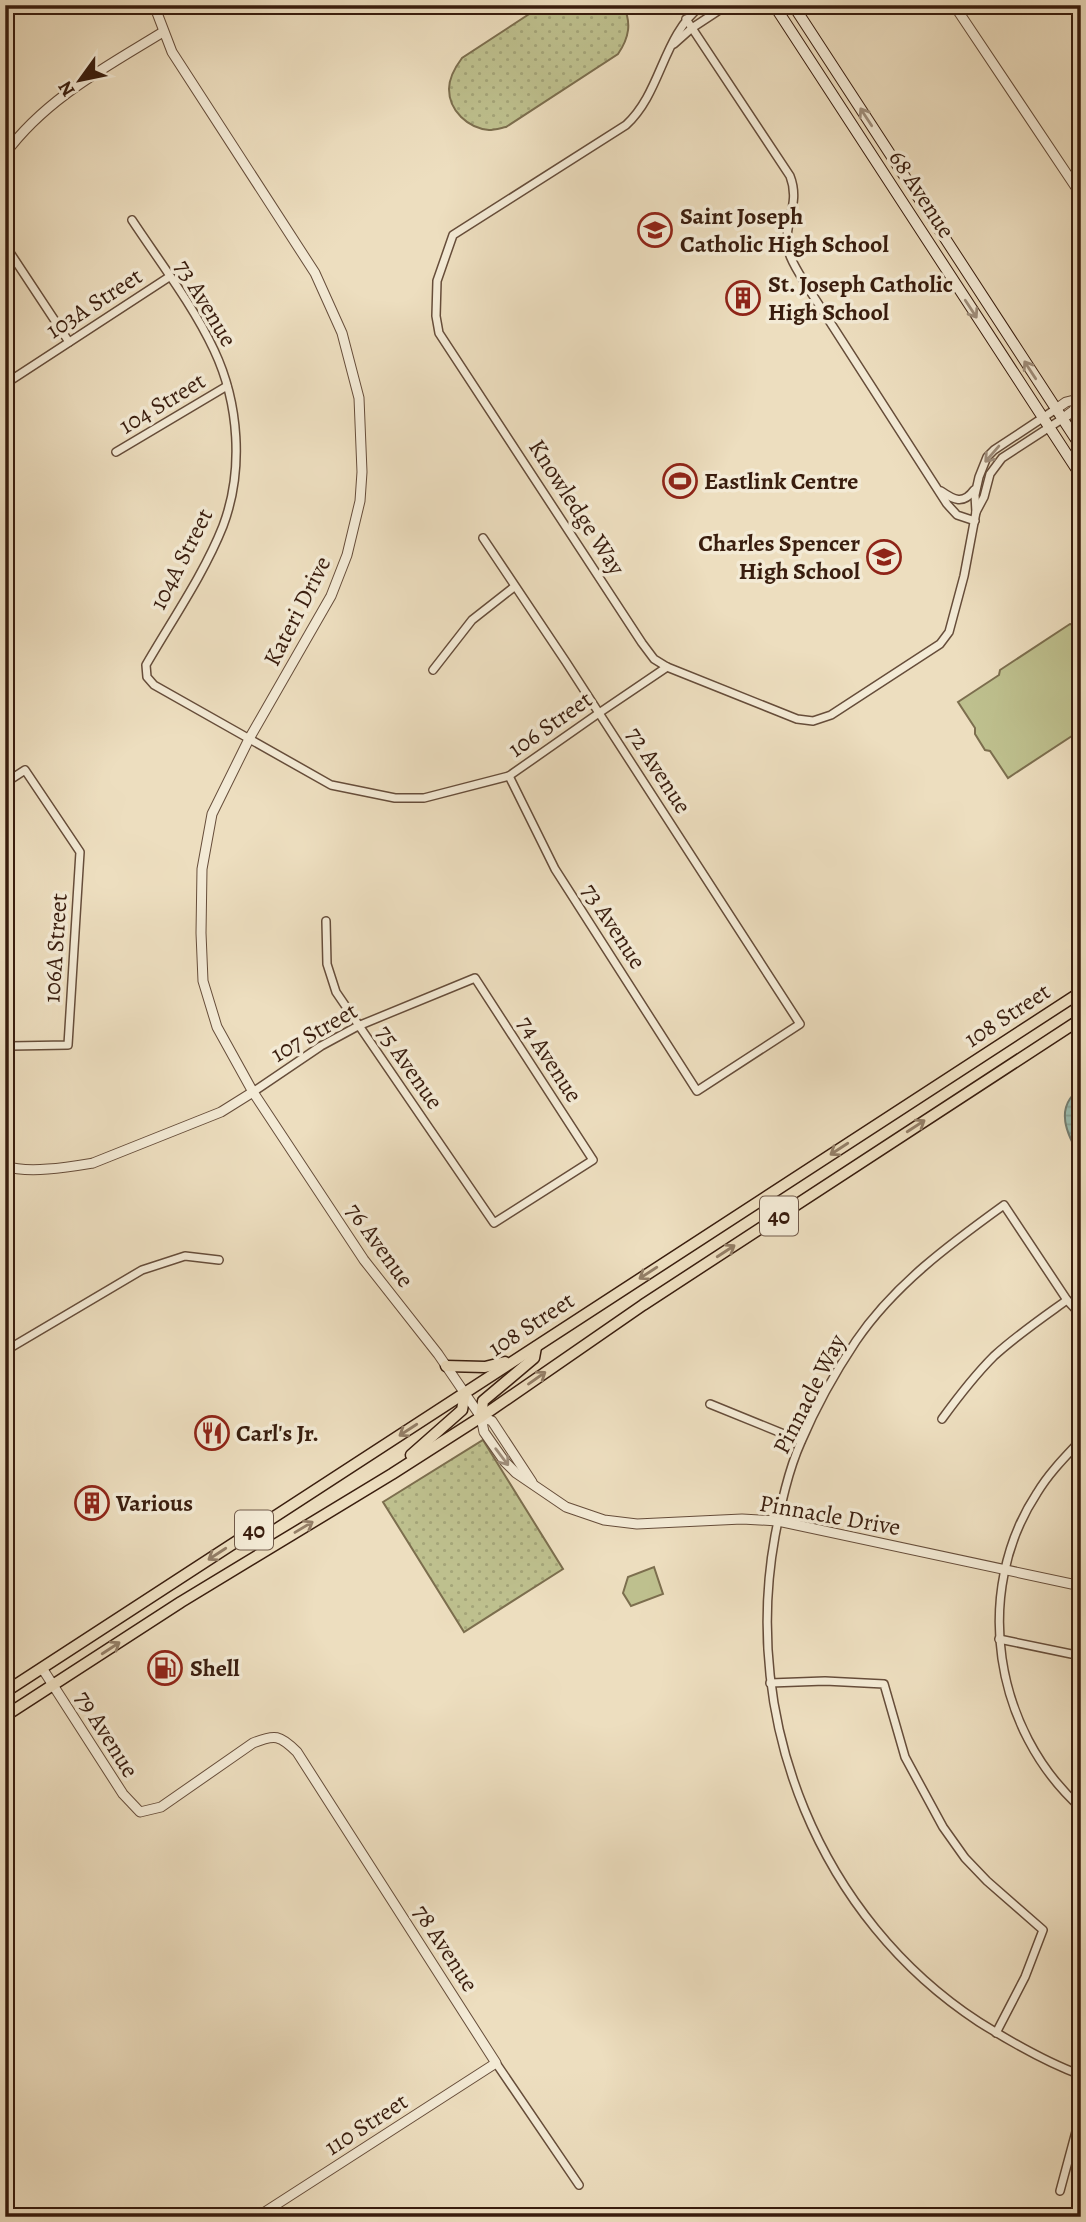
<svg xmlns="http://www.w3.org/2000/svg" width="1086" height="2222" font-family="Alegreya,serif">
  <style>
    .grass { fill: url(#grass-dots); stroke: #7c6e4e; stroke-width: 2 }
    .park { fill: #bec08e; stroke: #7c6e4e; stroke-width: 2 }
    .water { fill: url(#water-rules); stroke: #737c6f; stroke-width: 2 }
    .lines { fill: none; stroke-linecap: round; stroke-linejoin: round }
    .minor-casing { stroke: #664d3a; stroke-width: 10 }
    .tertiary-casing { stroke: #664d3a; stroke-width: 11 }
    .secondary-casing { stroke: #391d0e; stroke-width: 12 }
    .primary-casing { stroke: #391d0e; stroke-width: 13 }
    .minor { stroke: #f3ead5; stroke-width: 7 }
    .tertiary { stroke: #f3ead5; stroke-width: 9 }
    .secondary { stroke: #f3ead5; stroke-width: 10 }
    .primary { stroke: #eddebf; stroke-width: 10 }
    .oneway { stroke: #9f8e7b }
    .oneway2 { stroke: #937e66 }
    .labels { text-anchor: middle; stroke-width: 7; stroke-linejoin: round; paint-order: stroke }
    .shield { fill: #f3ead5; stroke: #715a4a; stroke-width: 2 }
    .shield-label { font-size: 23px; font-weight: bold; fill: #391d0e }
    .street-label { font-size: 24px; fill: #391d0e; stroke: #f3ead5 }
    .poi-label { font-size: 24px; font-weight: bold; fill: #391d0e; stroke: #f3ead5; text-anchor: start }
  </style>
  <defs>
    <pattern id="grass-dots" width="8" height="8" patternUnits="userSpaceOnUse" patternTransform="scale(1.75)"><rect width="8" height="8" fill="#bec08e"/><path d="M2 2h.1M6 6h.1" fill="none" stroke="#a4a579" stroke-width="1.8" stroke-linecap="round"/></pattern>
    <pattern id="water-rules" width="6" height="5" patternUnits="userSpaceOnUse" patternTransform="scale(1.75)"><rect width="6" height="5" fill="#99bcaf"/><path d="M0 2.5h6" fill="none" stroke="#85a195"/></pattern>
  </defs>
  <rect width="100%" height="100%" fill="#eddebf"/>
  <filter id="stains"><feTurbulence type="fractalNoise" baseFrequency=".00286" numOctaves="4"/><feColorMatrix values="0 0 0 0 .2 0 0 0 0 .09 0 0 0 0 .02 0 0 0 .5 -.17"/></filter>
  <radialGradient id="worn" r=".72"><stop offset=".6" stop-color="#630" stop-opacity="0"/><stop offset="1" stop-color="#630" stop-opacity=".3"/></radialGradient>
  <g class="grass">
    <path d="M543 5H623C632 23 629 38 618 54L506 127C501 128 494 130 489 130 468 128 449 111 449 89 449 78 456 66 462 58Z"/>
    <path d="M483 1440 563 1569 464 1632 383 1502Z"/>
  </g>
  <g class="park">
    <path d="M1081 622V730L1008 778 990 751 985 750 975 734V728L958 702 999 675 1000 670 1070 624 1075 625Z"/>
    <path d="M654 1567 663 1594 631 1606 623 1593 628 1577Z"/>
  </g>
  <path class="water" d="M1081 1088V1158C1067 1135 1053 1107 1081 1088Z"/>
  <g class="lines">
    <g class="minor-casing">
      <g id="minor">
        <path d="M702 5C662 36 662 92 626 125L453 235 437 281 436 316 439 333 642 643 654 659 667 667 797 719 813 721 831 715 940 644 949 632 964 576 976 512 975 495 979 477 987 457 994 450 1056 409"/>
        <path d="M686 19 790 176C801 204 783 223 788 249 790 260 798 271 803 280L947 504 957 515 975 521"/>
        <path d="M674 44 692 28 727 5"/>
        <path d="M132 220C159 261 193 305 214 350 239 403 244 470 223 526 204 574 172 620 146 665L147 677 154 685 331 785 395 798H424L509 776 599 713 667 667"/>
        <path d="M5 245 69 342"/>
        <path d="M5 384 169 277"/>
        <path d="M116 452 227 386"/>
        <path d="M941 491C954 500 963 505 974 490"/>
        <path d="M976 512 984 497 990 474 1002 458 1062 419"/>
        <path d="M483 538 566 662 800 1024 697 1091 555 869 509 776"/>
        <path d="M433 670 472 620 514 587"/>
        <path d="M5 783 25 770 80 852 68 1045 11 1046 5 1043"/>
        <path d="M253 1092 321 1046 358 1026 475 978 593 1160 494 1223 336 992 327 964 326 921"/>
        <path d="M1081 1315 1067 1300 1004 1205C950 1244 894 1285 856 1341 836 1371 815 1409 801 1442 788 1471 781 1505 775 1536 741 1722 820 1918 979 2022 1011 2042 1045 2062 1081 2075"/>
        <path d="M5 1351 142 1270 185 1256 219 1260"/>
        <path d="M710 1404 801 1441"/>
        <path d="M942 1419C958 1397 975 1375 994 1356 1017 1335 1042 1318 1067 1300"/>
        <path d="M1081 1440C1065 1457 1049 1473 1037 1493 972 1592 994 1730 1081 1808"/>
        <path d="M999 1639 1081 1656"/>
        <path d="M770 1683 825 1681 884 1684 905 1757 943 1827 965 1858 987 1881 1043 1930 1025 1977 996 2033"/>
        <path d="M496 2063 579 2185"/>
        <path d="M1060 2191 1081 2113"/>
      </g>
    </g>
    <g class="tertiary-casing">
      <g id="tertiary">
        <path d="M154 5 172 52 315 273 342 333 359 398 362 472 360 501 347 555 331 596 249 739 212 814 202 869 201 933 203 981 217 1027 253 1092 364 1260 438 1354 481 1417 484 1432 505 1462 516 1473 566 1507 604 1520 637 1524 742 1519 778 1521 1081 1586"/>
        <path d="M954 5 1081 195"/>
        <path d="M5 154C45 99 106 67 163 32"/>
        <path d="M1056 409 1066 402 1078 399"/>
        <path d="M1062 419 1073 411 1081 398"/>
        <path d="M5 1166C29 1174 69 1167 93 1163L221 1112 253 1092"/>
        <path d="M481 1417 492 1421 532 1482"/>
        <path d="M42 1668 123 1794 140 1812 161 1807 253 1743C275 1734 280 1735 297 1752L496 2063 257 2217"/>
      </g>
    </g>
    <g class="secondary-casing">
      <g id="secondary">
        <path d="M774 5 1081 476"/>
        <path d="M793 5 1081 447"/>
      </g>
    </g>
    <g class="primary-casing">
      <g id="primary">
        <path d="M446 1366 485 1367 505 1362"/>
        <path d="M481 1417 483 1401 534 1358 536 1347"/>
        <path d="M411 1455 462 1410 465 1393"/>
        <path d="M5 1692 1081 992"/>
        <path d="M5 1716 181 1602 392 1474 481 1417 643 1305 1081 1019"/>
      </g>
    </g>
    <use href="#minor" class="minor"/>
    <use href="#tertiary" class="tertiary"/>
    <use href="#secondary" class="secondary"/>
    <use href="#primary" class="primary"/>
  </g>
  <defs><path id="oneway-shaft" d="M-6 0H5M1.5-3L5.5 0L1.5 3" fill="none" stroke-width="1.6" stroke-linecap="round" stroke-linejoin="round" transform="scale(1.75)"/></defs>
  <g class="oneway">
    <use href="#oneway-shaft" transform="translate(866 117) rotate(-123)"/>
    <use href="#oneway-shaft" transform="translate(971 309) rotate(57)"/>
    <use href="#oneway-shaft" transform="translate(1030 370) rotate(-123)"/>
    <use href="#oneway-shaft" transform="translate(992 454) rotate(131)"/>
    <use href="#oneway-shaft" transform="translate(502 1457) rotate(53)"/>
  </g>
  <g class="oneway2">
    <use href="#oneway-shaft" transform="translate(916 1126) rotate(-33)"/>
    <use href="#oneway-shaft" transform="translate(839 1149) rotate(147)"/>
    <use href="#oneway-shaft" transform="translate(726 1251) rotate(-33)"/>
    <use href="#oneway-shaft" transform="translate(648 1273) rotate(147)"/>
    <use href="#oneway-shaft" transform="translate(537 1378) rotate(-35)"/>
    <use href="#oneway-shaft" transform="translate(408 1430) rotate(147)"/>
    <use href="#oneway-shaft" transform="translate(304 1527) rotate(-31)"/>
    <use href="#oneway-shaft" transform="translate(217 1554) rotate(147)"/>
    <use href="#oneway-shaft" transform="translate(111 1648) rotate(-33)"/>
  </g>
  <defs>
    <g id="school-ring" transform="scale(1.75)"><circle r="9.5" fill="#f3ead5" stroke="#8f2418" stroke-width="1.5"/><path d="M0-5L7-2L0 1L-7-2ZM-4 1L0 2.5L4 1V4Q0 6-4 4Z" fill="#8f2418"/></g>
    <g id="building-ring" transform="scale(1.75)"><circle r="9.5" fill="#f3ead5" stroke="#8f2418" stroke-width="1.5"/><path d="M-4-6H4V6H1V3H-1V6H-4ZM-2.5-4.3h1.7v1.8h-1.7ZM.8-4.3h1.7v1.8H.8ZM-2.5-1h1.7V.8h-1.7ZM.8-1h1.7V.8H.8Z" fill="#8f2418"/></g>
    <g id="stadium-ring" transform="scale(1.75)"><circle r="9.5" fill="#f3ead5" stroke="#8f2418" stroke-width="1.5"/><path d="M0-5a6.5 5 0 1 0 0 10a6.5 5 0 1 0 0-10ZM-3.5-1.8h7v3.6h-7Z" fill="#8f2418"/></g>
    <g id="restaurant-ring" transform="scale(1.75)"><circle r="9.5" fill="#f3ead5" stroke="#8f2418" stroke-width="1.5"/><path d="M-5-6h1v4h1v-4h1v4h1v-4h1v5L-1.5 .5V6h-2V.5L-5-1ZM5-6V6H3V1.5H1.5Q1.5-4 5-6Z" fill="#8f2418"/></g>
    <g id="fuel-ring" transform="scale(1.75)"><circle r="9.5" fill="#f3ead5" stroke="#8f2418" stroke-width="1.5"/><path d="M-5.5-6h7V0h2V4h1.3V-2.5L3-4.5l.8-.8L6-3V5H2.5V1h-1V6h-7ZM-4.2-4.7v3.2H.2V-4.7Z" fill="#8f2418"/></g>
  </defs>
  <g fill-rule="evenodd">
    <use href="#school-ring" x="655" y="230"/>
    <use href="#building-ring" x="743" y="298"/>
    <use href="#stadium-ring" x="680" y="481"/>
    <use href="#school-ring" x="884" y="557"/>
    <use href="#restaurant-ring" x="212" y="1433"/>
    <use href="#building-ring" x="92" y="1503"/>
    <use href="#fuel-ring" x="165" y="1668"/>
  </g>
  <g class="labels">
    <g class="shield">
      <rect x="760" y="1196.5" width="38" height="39" rx="5"/>
      <rect x="235" y="1510.5" width="38" height="39" rx="5"/>
    </g>
    <g class="shield-label">
      <text x="779" y="1224">40</text>
      <text x="254" y="1538">40</text>
    </g>
    <g class="street-label">
      <text transform="translate(922 194) rotate(57)" y="8">68 Avenue</text>
      <text transform="translate(94 303) rotate(-33)" y="8">103A Street</text>
      <text transform="translate(206 303) rotate(59)" y="8">73 Avenue</text>
      <text transform="translate(162 403) rotate(-31)" y="8">104 Street</text>
      <text transform="translate(577 507) rotate(57)" y="8">Knowledge Way</text>
      <text transform="translate(181 559) rotate(-63)" y="8">104A Street</text>
      <text transform="translate(297 611) rotate(-63)" y="8">Kateri Drive</text>
      <text transform="translate(550 724) rotate(-35)" y="8">106 Street</text>
      <text transform="translate(659 770) rotate(57)" y="8">72 Avenue</text>
      <text transform="translate(614 926) rotate(57)" y="8">73 Avenue</text>
      <text transform="translate(55 948) rotate(-86)" y="8">106A Street</text>
      <text transform="translate(1007 1015) rotate(-33)" y="8">108 Street</text>
      <text transform="translate(314 1032) rotate(-30)" y="8">107 Street</text>
      <text transform="translate(550 1059) rotate(57)" y="8">74 Avenue</text>
      <text transform="translate(410 1067) rotate(55)" y="8">75 Avenue</text>
      <text transform="translate(380 1245) rotate(54)" y="8">76 Avenue</text>
      <text transform="translate(531 1324) rotate(-33)" y="8">108 Street</text>
      <text transform="translate(809 1394) rotate(-63)" y="8">Pinnacle Way</text>
      <text transform="translate(830 1515) rotate(10)" y="8">Pinnacle Drive</text>
      <text transform="translate(107 1734) rotate(58)" y="8">79 Avenue</text>
      <text transform="translate(446 1948) rotate(57)" y="8">78 Avenue</text>
      <text transform="translate(366 2124) rotate(-33)" y="8">110 Street</text>
    </g>
    <g class="poi-label">
      <text x="680" y="224">Saint Joseph<tspan x="680" dy="28">Catholic High School</tspan></text>
      <text x="768" y="292">St. Joseph Catholic<tspan x="768" dy="28">High School</tspan></text>
      <text x="704" y="489">Eastlink Centre</text>
      <text x="860" y="551" text-anchor="end">Charles Spencer<tspan x="860" dy="28">High School</tspan></text>
      <text x="236" y="1441">Carl's Jr.</text>
      <text x="116" y="1511">Various</text>
      <text x="190" y="1676">Shell</text>
    </g>
  </g>
  <rect width="1086" height="2222" fill="none" stroke="#eddebf" stroke-width="28"/>
  <rect x="7" y="7" width="1072" height="2208" fill="none" stroke="#391d0e" stroke-width="3.5"/>
  <rect x="14" y="14" width="1058" height="2194" fill="none" stroke="#391d0e" stroke-width="2"/>
  <g transform="translate(80 80) rotate(237)" stroke="#f3ead5" stroke-width="5" paint-order="stroke">
  <path d="M0-5L12 26L0 18L-12 26Z" fill="#391d0e"/>
  <text y="-10" font-size="19" font-weight="bold" text-anchor="middle" fill="#391d0e">N</text>
  </g>
  <rect width="100%" height="100%" filter="url(#stains)"/>
  <rect width="100%" height="100%" fill="url(#worn)"/>
</svg>
